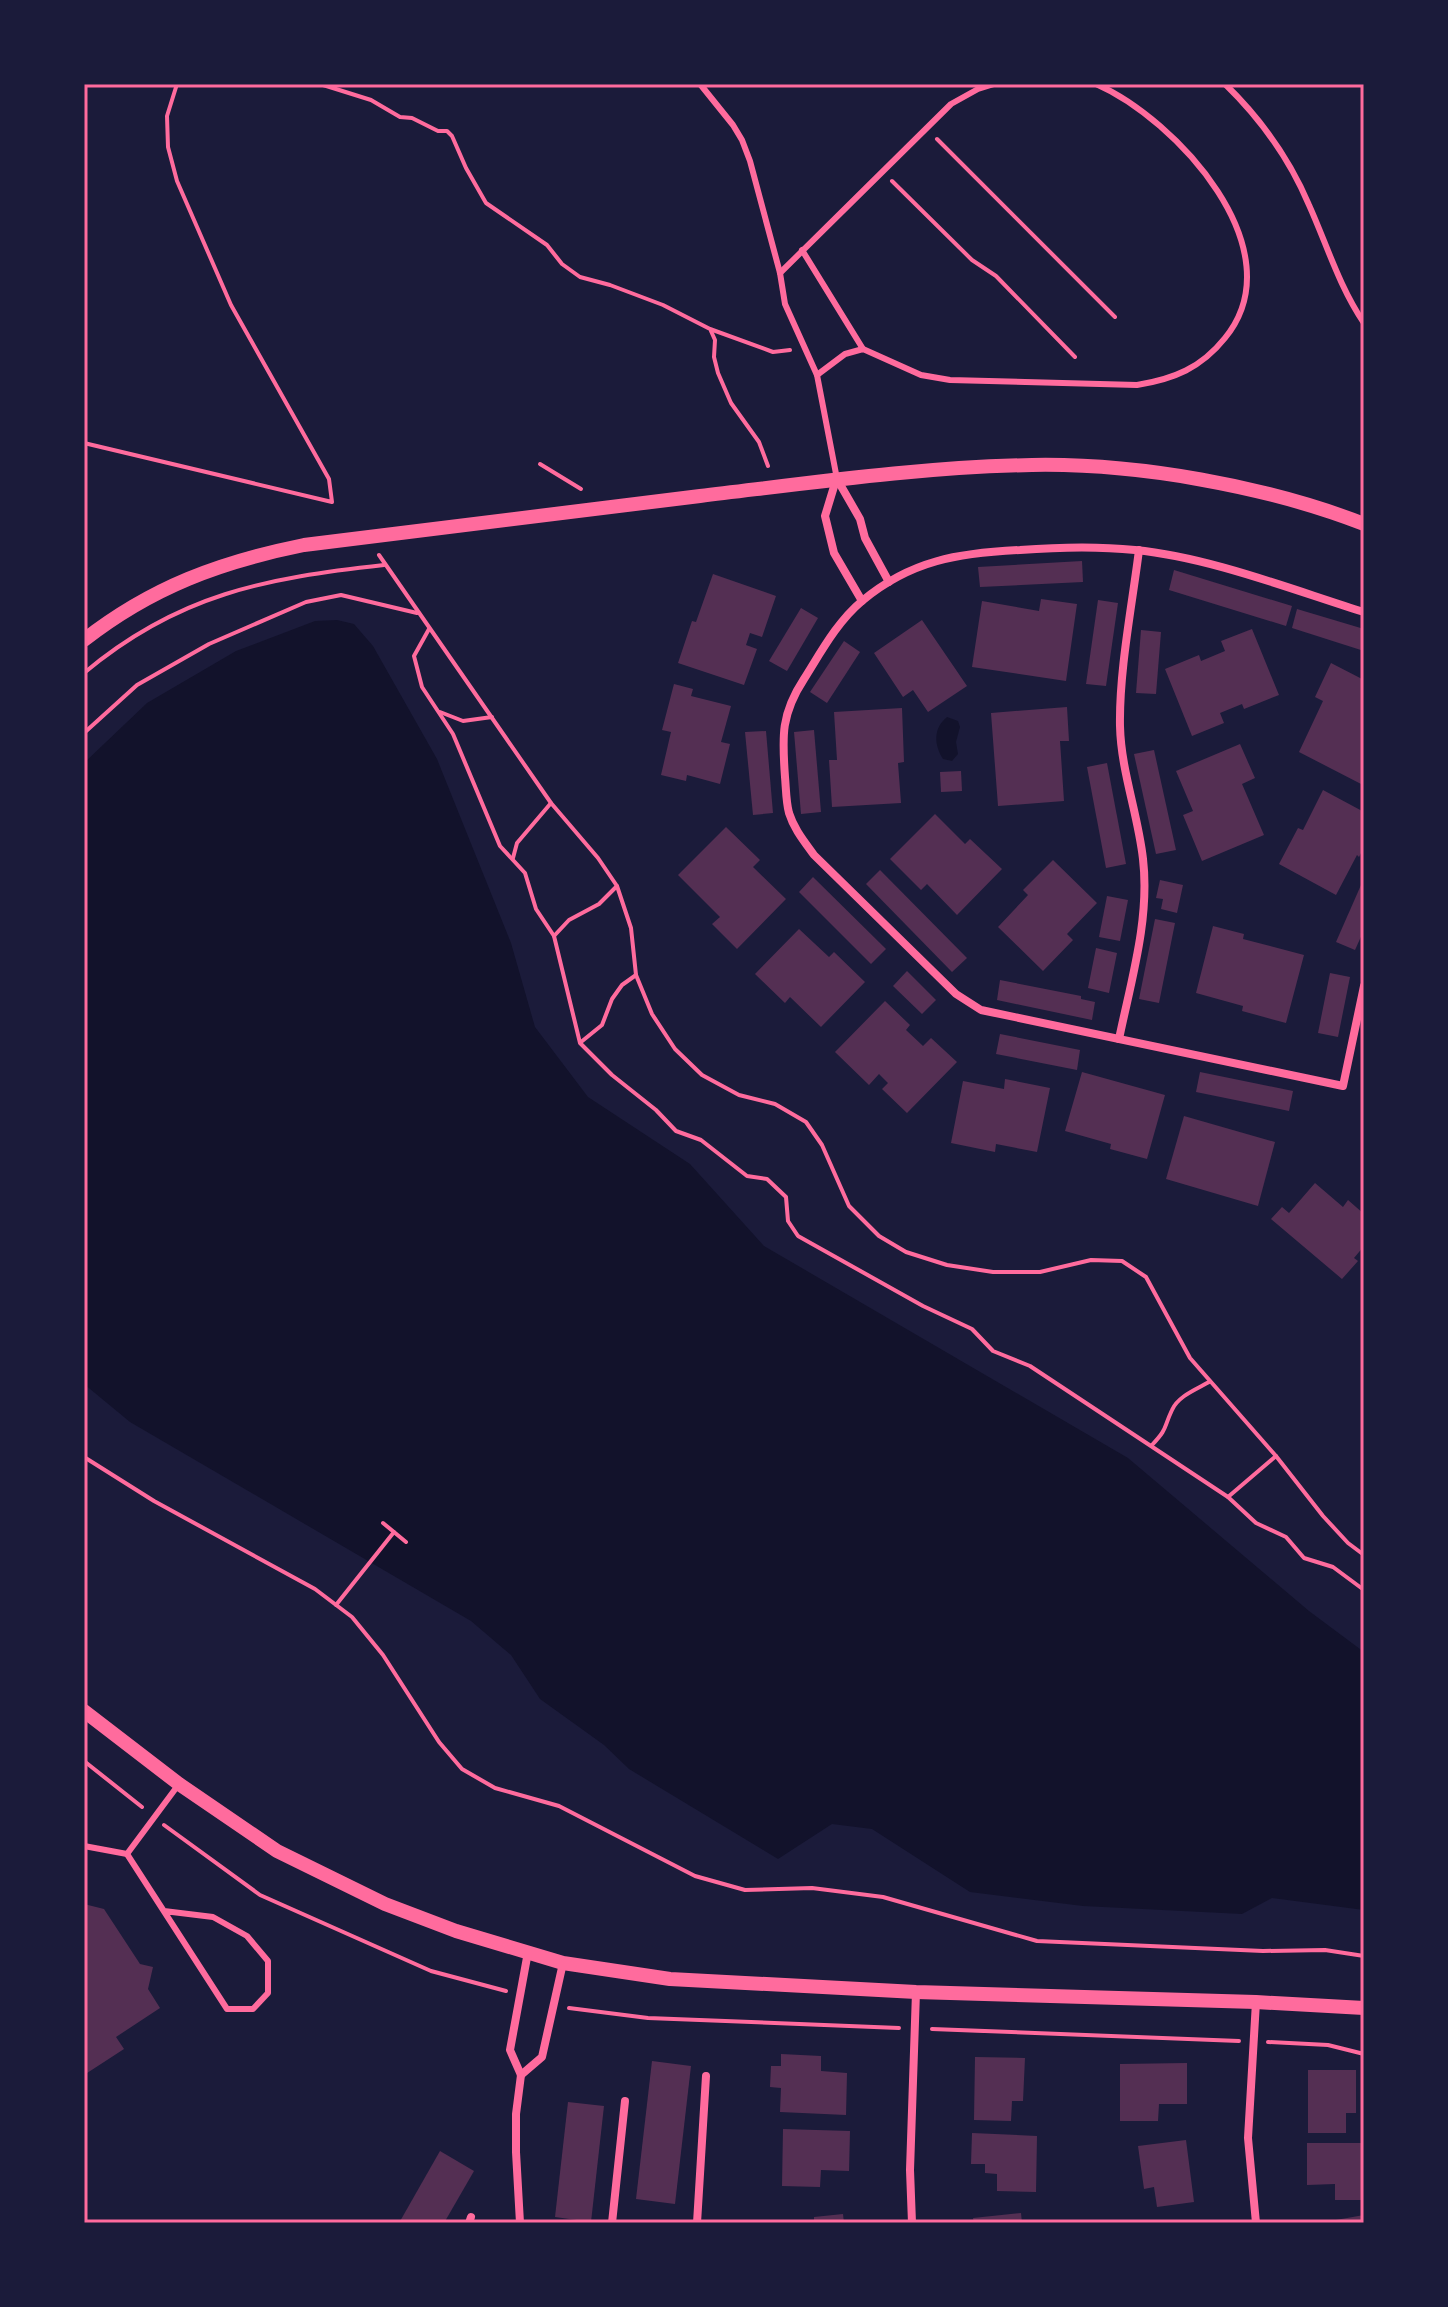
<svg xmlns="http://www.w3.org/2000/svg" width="1448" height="2307" font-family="'Crimson Pro',serif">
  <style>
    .water { fill: #12122b }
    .building { fill: #542f53 }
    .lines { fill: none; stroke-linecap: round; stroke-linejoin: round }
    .path { stroke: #ff6b9d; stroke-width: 4 }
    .service { stroke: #ff6b9d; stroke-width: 6 }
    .minor { stroke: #ff6b9d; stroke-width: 8 }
    .tertiary { stroke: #ff6b9d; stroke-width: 14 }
    .neatline { fill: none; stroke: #ff6b9d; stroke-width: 3 }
  </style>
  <rect width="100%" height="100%" fill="#1b1b3a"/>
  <g class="water">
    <path d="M337 620 354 624 373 646 437 759 511 943 535 1027 588 1097 690 1164 764 1246 1128 1458 1309 1611 1364 1652V1910L1272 1898 1242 1914 1083 1906 970 1892 872 1829 832 1824 778 1859 629 1769 604 1745 540 1699 511 1655 471 1621 130 1422 84 1384V763L147 703 236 651 315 621Z"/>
    <path d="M947 717 958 721 960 727 956 742 958 754 952 761 943 759C934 745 933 728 947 717Z"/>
  </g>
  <g class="building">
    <path d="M1082 561 1083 582 980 587 978 567Z"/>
    <path d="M1174 570 1292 606 1286 626 1169 590Z"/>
    <path d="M713 574 776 596 762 637 750 633 746 645 757 649 744 685 678 663 692 621 696 622Z"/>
    <path d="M1041 599 1077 604 1066 681 972 667 982 601 1039 611Z"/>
    <path d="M1098 600 1118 603 1106 686 1086 684Z"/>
    <path d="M801 608 818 618 787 671 769 661Z"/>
    <path d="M1297 609 1364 629V651L1292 628Z"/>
    <path d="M922 620 967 686 928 712 913 690 903 697 874 653Z"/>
    <path d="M1252 629 1279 695 1244 709 1242 704 1220 713 1224 723 1192 736 1165 669 1199 655 1201 661 1225 651 1221 641Z"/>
    <path d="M1141 630 1161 632 1156 694 1136 693Z"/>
    <path d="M844 641 860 652 827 703 810 692Z"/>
    <path d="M1331 663 1364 680 1363 785 1299 752 1323 701 1315 697Z"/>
    <path d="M674 684 693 689 691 696 731 706 721 742 730 744 720 784 687 775 686 781 661 775 671 732 662 730Z"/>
    <path d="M1067 707 1069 741H1060L1064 801 998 806 991 713Z"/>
    <path d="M902 708 904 762 898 763 901 803 832 807 829 760H837L834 712Z"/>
    <path d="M814 730 821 812 801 814 794 732Z"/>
    <path d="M766 731 773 813 753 815 745 732Z"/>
    <path d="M1240 744 1255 778 1242 784 1264 835 1202 861 1183 815 1193 811 1176 771Z"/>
    <path d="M1154 750 1176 850 1156 854 1134 754Z"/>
    <path d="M1107 763 1126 864 1106 868 1087 767Z"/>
    <path d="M961 771 962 791 941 792 940 772Z"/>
    <path d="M1323 790 1364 812V847L1359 857 1357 855 1336 895 1279 864 1298 828 1303 830Z"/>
    <path d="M935 814 965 844 970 839 1002 869 957 915 927 884 921 890 890 859Z"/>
    <path d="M726 827 760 860 753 867 786 899 737 949 712 924 720 917 678 875Z"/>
    <path d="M1053 860 1097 903 1067 934 1073 940 1043 971 998 927 1028 895 1023 890Z"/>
    <path d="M880 870 967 958 952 972 866 884Z"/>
    <path d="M813 877 886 949 871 964 799 892Z"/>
    <path d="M1160 880 1183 885 1177 913 1161 909 1163 899 1156 898Z"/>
    <path d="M1361 885 1364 886V930L1355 950 1336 942Z"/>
    <path d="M1107 896 1128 900 1120 941 1099 937Z"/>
    <path d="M1155 919 1175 923 1159 1003 1139 999Z"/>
    <path d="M1213 926 1244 934 1243 939 1304 955 1286 1023 1242 1011 1243 1006 1196 993Z"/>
    <path d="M799 929 829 957 834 952 865 982 821 1027 790 997 785 1003 755 974Z"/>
    <path d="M1096 948 1117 953 1109 993 1088 988Z"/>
    <path d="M907 971 936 1000 922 1014 893 986Z"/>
    <path d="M1330 973 1350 977 1338 1037 1318 1033Z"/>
    <path d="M1000 980 1081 996V999L1095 1002 1092 1020 997 1000Z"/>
    <path d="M885 1001 910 1025 906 1030 923 1046 931 1038 957 1062 907 1113 882 1089 888 1083 879 1074 869 1085 835 1052Z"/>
    <path d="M1000 1034 1080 1050 1077 1070 996 1054Z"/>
    <path d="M1082 1072 1165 1095 1147 1159 1110 1149 1111 1144 1065 1131Z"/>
    <path d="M1200 1072 1293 1091 1289 1111 1196 1092Z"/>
    <path d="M1005 1079 1050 1088 1037 1152 996 1144 995 1152 951 1143 963 1081 1004 1089Z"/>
    <path d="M1184 1116 1275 1142 1258 1206 1166 1179Z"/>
    <path d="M1315 1183 1343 1207 1348 1200 1364 1214V1246L1354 1258 1358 1261 1342 1279 1271 1219 1282 1207 1289 1213Z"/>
    <path d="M84 1904 104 1909 140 1964 153 1967 148 1989 160 2008 116 2037 124 2049 84 2075Z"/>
    <path d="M781 2054 821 2056V2071L847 2073 846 2115 780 2112 781 2088 770 2087 771 2066H781Z"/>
    <path d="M975 2057 1025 2058 1023 2101H1012L1011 2121 974 2120Z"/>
    <path d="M652 2061 691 2066 675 2204 636 2199Z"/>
    <path d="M1187 2063V2104H1159L1158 2121H1120V2064Z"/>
    <path d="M1308 2070H1356V2113H1346V2133H1308Z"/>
    <path d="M568 2102 604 2106 591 2222 555 2217Z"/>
    <path d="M783 2129 850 2131 849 2171 821 2170 820 2187 782 2186Z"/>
    <path d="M972 2133 1037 2136 1036 2192 997 2191V2174L985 2173V2164H971Z"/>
    <path d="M1186 2140 1194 2202 1157 2207 1154 2187 1144 2189 1138 2146Z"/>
    <path d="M1307 2143H1364V2200H1335V2184L1307 2185Z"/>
    <path d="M440 2151 474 2171 444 2223H399Z"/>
    <path d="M1021 2213 1022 2223H974L973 2218Z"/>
    <path d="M843 2214 844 2223H814V2217Z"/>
    <path d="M1364 2215V2223H1330V2221Z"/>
  </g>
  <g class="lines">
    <g class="path">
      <path d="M320 84 371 100 400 117 412 118 438 131H447L452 136 466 168 486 203 547 245 562 264 580 277 610 285 663 305 710 329 773 352 790 350"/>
      <path d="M937 139 1115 317"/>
      <path d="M892 181 972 260 996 276 1075 357"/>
      <path d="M711 331 715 340 714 357 718 373 731 403 759 442 768 466"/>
      <path d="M84 443 332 502 329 479 231 305 177 181 168 147 167 116 177 84"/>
      <path d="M540 464 581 489"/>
      <path d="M379 555 551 803 598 858 617 886 631 928 636 975 652 1014 675 1049 702 1075 739 1095 775 1104 806 1122 822 1145 849 1206 879 1236 906 1252 947 1265 993 1272H1040L1091 1260 1122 1261 1146 1277 1190 1358 1276 1456 1323 1516 1348 1543 1364 1555"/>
      <path d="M429 629 414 656 422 687 453 734 500 846 525 873 536 909 554 936 580 1043 612 1075 656 1110 676 1131 701 1140 747 1176 767 1179 786 1197 788 1221 798 1236 923 1306 972 1329 993 1351 1030 1366 1228 1497 1256 1523 1286 1537 1304 1558 1333 1567 1364 1590"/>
      <path d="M84 673C178 594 266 578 384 565"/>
      <path d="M440 712 463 721 492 717"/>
      <path d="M84 733 137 685 209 644 306 602 341 595 417 613"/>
      <path d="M513 858 517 843 551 803"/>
      <path d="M554 936 569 920 599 904 617 886"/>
      <path d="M581 1042 602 1025 612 999 622 985 636 975"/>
      <path d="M1152 1445C1168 1428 1163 1429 1172 1410 1178 1396 1197 1389 1209 1382"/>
      <path d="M84 1457 154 1501 315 1589 352 1617 383 1655 439 1742 462 1769 495 1788 559 1806 695 1876 745 1890 812 1888 883 1897 1037 1941 1263 1951 1325 1950 1364 1956"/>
      <path d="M1228 1497 1276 1456"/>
      <path d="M383 1523 406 1542"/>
      <path d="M336 1605 394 1532"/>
      <path d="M84 1761 142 1807"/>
      <path d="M164 1825 260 1895 431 1971 506 1991"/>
      <path d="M569 2008 648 2018 899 2028"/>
      <path d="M932 2029 1239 2041"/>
      <path d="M1268 2042 1328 2045 1364 2054"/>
    </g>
    <g class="service">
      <path d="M700 84 733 125 742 140 750 161 780 273 785 304 817 375 837 479"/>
      <path d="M1225 84C1260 118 1290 160 1309 205 1327 245 1339 286 1364 323"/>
      <path d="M802 250 863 349"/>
      <path d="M780 273 951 104 978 89 994 84"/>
      <path d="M817 375 845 354 863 349 921 375 950 380 1137 385C1174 379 1201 368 1225 338 1297 250 1176 119 1096 84"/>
      <path d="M84 1846 127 1854 179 1784"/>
      <path d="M127 1854 227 2009H253L268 1993V1961L247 1936 213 1917 164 1911"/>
    </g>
    <g class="minor">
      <path d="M837 479 860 519 865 538 889 582"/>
      <path d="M836 480 825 516 834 553 862 601"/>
      <path d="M1364 612C1293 590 1209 557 1135 550 1097 546 1059 547 1020 550 959 553 911 560 862 601 837 622 821 652 804 679 781 714 782 736 785 777 786 788 786 802 789 813 794 829 804 841 814 855L956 994 981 1010 1343 1086 1364 986"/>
      <path d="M1119 1039C1131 981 1150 919 1143 859 1138 814 1121 771 1120 726 1119 671 1132 606 1139 550"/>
      <path d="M521 2075 542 2057 563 1963"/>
      <path d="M469 2223 471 2217"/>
      <path d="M520 2223 516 2152V2114L521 2075 510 2050 528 1952"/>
      <path d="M612 2223 625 2101"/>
      <path d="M697 2223 706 2076"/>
      <path d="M912 2223 910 2170 916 1992"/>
      <path d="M1256 2223 1248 2138 1256 2002"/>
    </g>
    <g class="tertiary">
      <path d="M84 640C152 587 220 562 304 545 436 529 568 513 700 496 810 483 921 467 1032 465 1137 463 1266 486 1364 524"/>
      <path d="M84 1711 179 1784 277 1851 385 1904 456 1931 563 1963 670 1979 916 1992 1256 2002 1364 2008"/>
    </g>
  </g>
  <rect width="1448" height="2307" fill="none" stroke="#1b1b3a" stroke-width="172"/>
  <rect x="86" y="86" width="1276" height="2135" class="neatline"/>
</svg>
